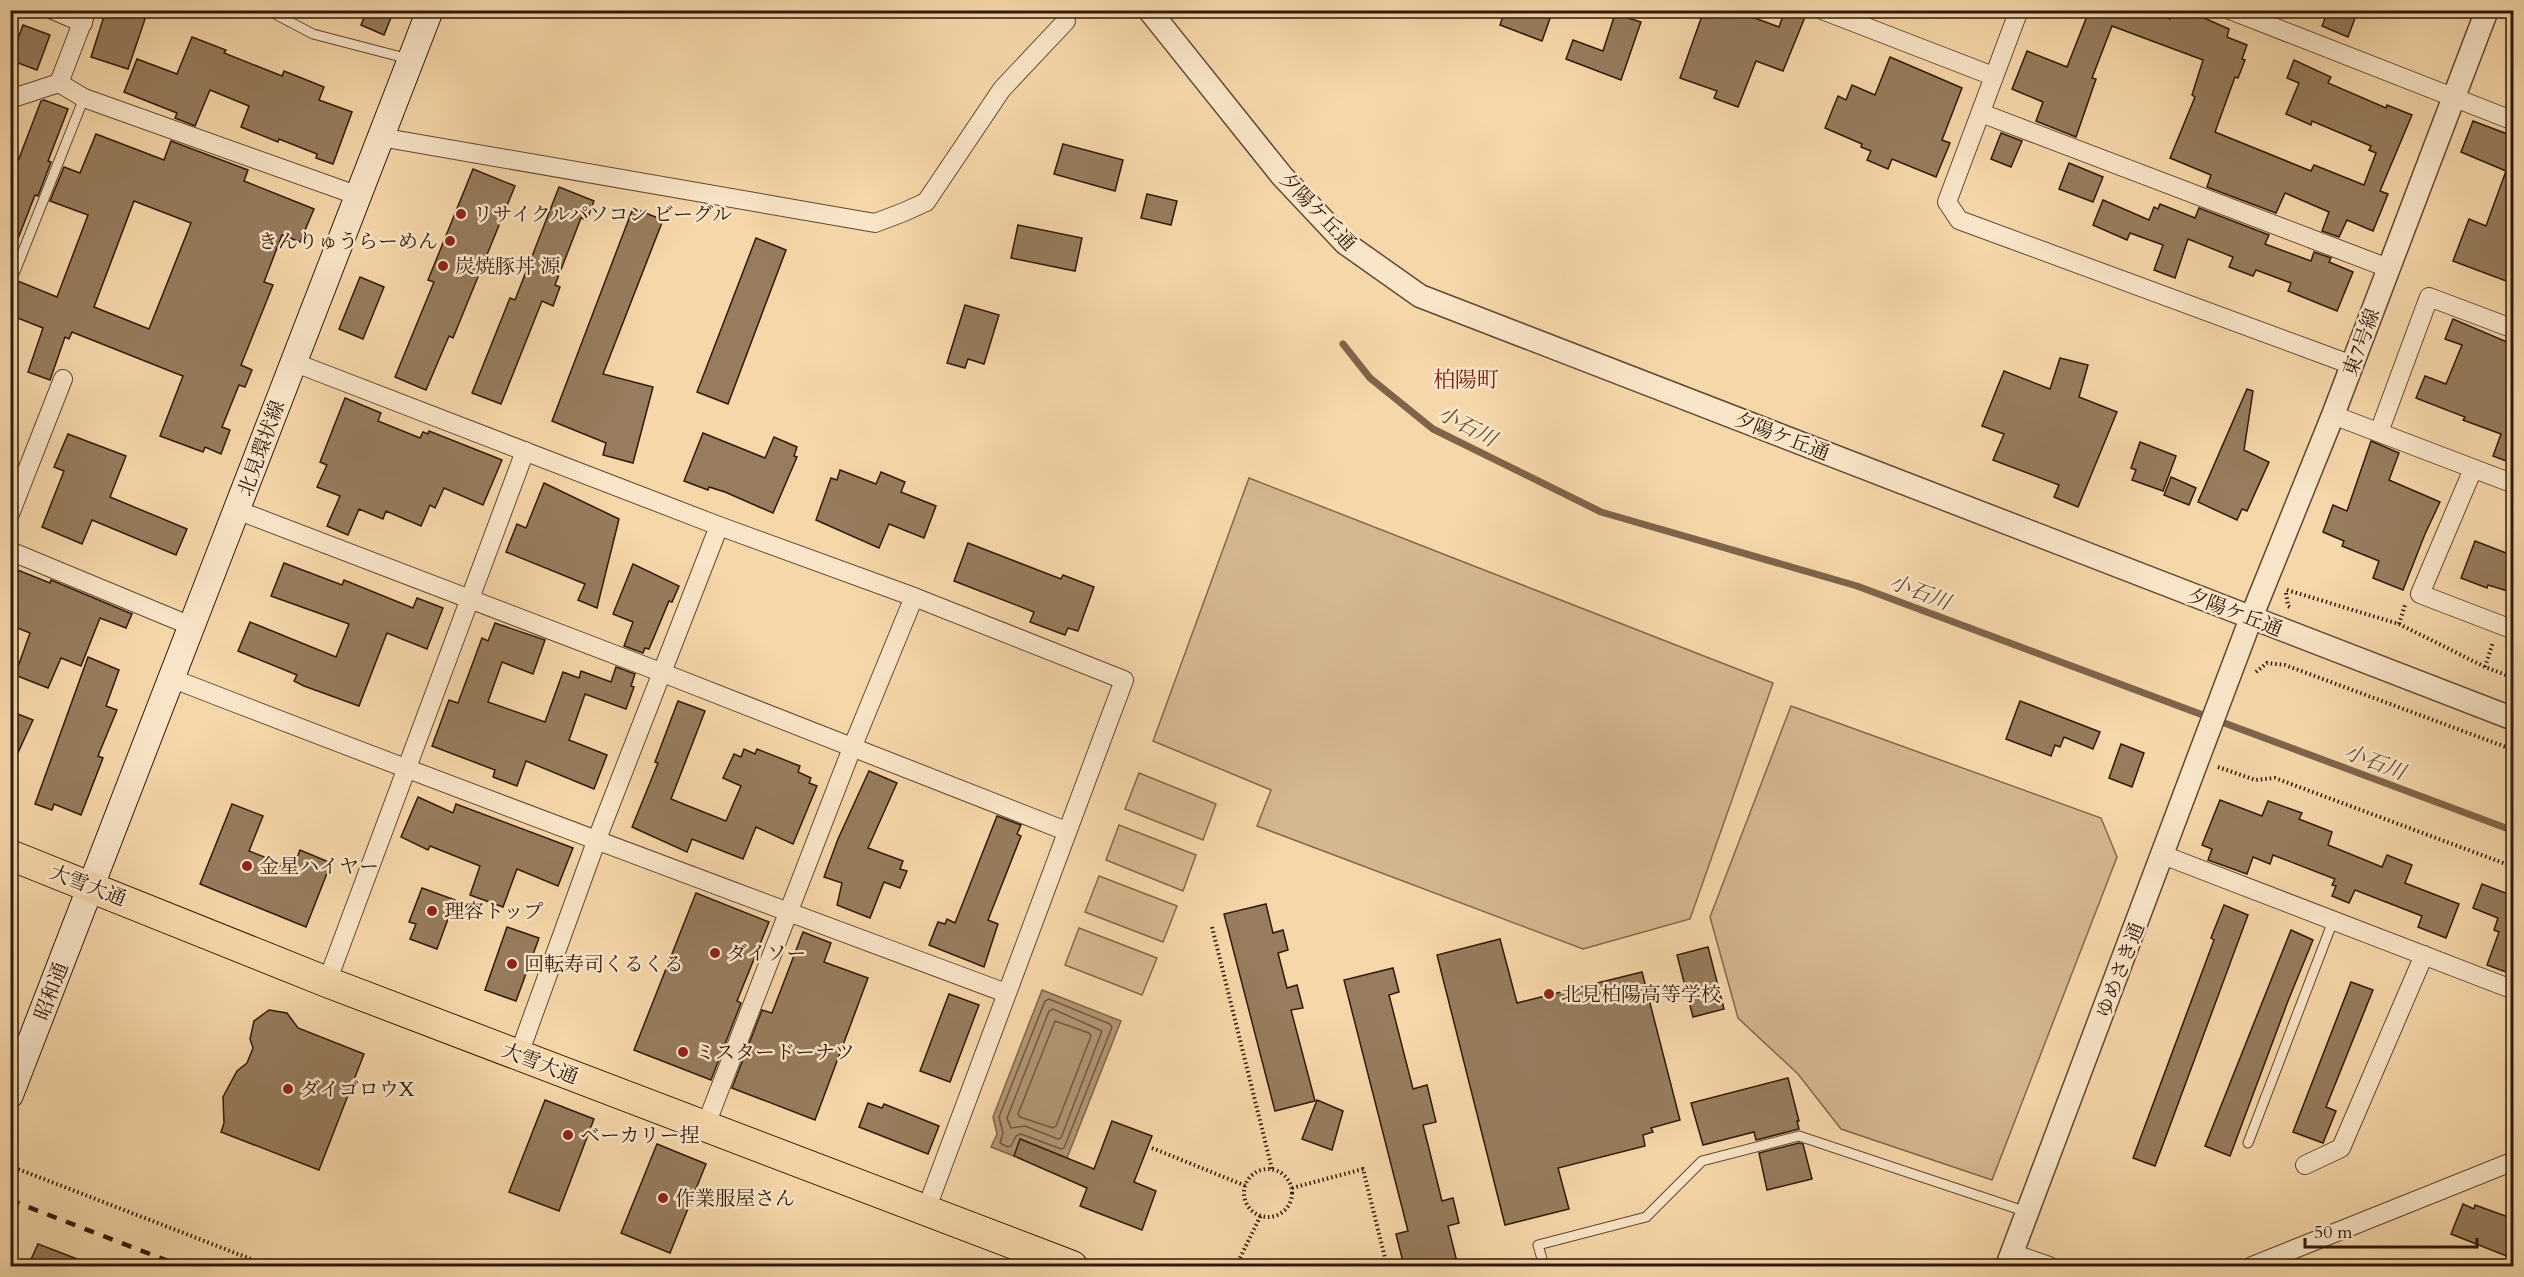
<svg xmlns="http://www.w3.org/2000/svg" width="2524" height="1277" font-family="Cardo,'Noto Serif JP',serif">
  <style>
    .green { fill: #d5b78f; stroke: #83684c; stroke-width: 1.5 }
    .water { fill: #b39674; stroke: #7f644a; stroke-width: 1.5 }
    .lines { fill: none; stroke-linecap: round; stroke-linejoin: round }
    .shore { stroke: #72583f; stroke-width: 1.5 }
    .stream { stroke: #7f644a; stroke-width: 7 }
    .building { fill: #977c5d; stroke: #31190a; stroke-width: 1.5; fill-rule: evenodd }
    .service-casing { stroke: #624832; stroke-width: 11 }
    .minor-casing { stroke: #624832; stroke-width: 20 }
    .tertiary-casing { stroke: #624832; stroke-width: 25 }
    .secondary-casing { stroke: #31190a; stroke-width: 28 }
    .trunk-casing { stroke: #31190a; stroke-width: 32 }
    .path { stroke: #31190a; stroke-width: 4; stroke-dasharray: 1.5 3; stroke-linecap: butt }
    .service { stroke: #f9e5c8; stroke-width: 9 }
    .minor { stroke: #f9e5c8; stroke-width: 18 }
    .tertiary { stroke: #f9e5c8; stroke-width: 22 }
    .secondary { stroke: #f9e5c8; stroke-width: 26 }
    .trunk { stroke: #f6d7aa; stroke-width: 30 }
    .rail { stroke: #31190a; stroke-width: 4.5; stroke-dasharray: 10 10; stroke-linecap: butt }
    .poi-dot { fill: #8f2418; stroke: #f9e5c8; stroke-width: 2 }
    .labels { text-anchor: middle; stroke-width: 5; stroke-linejoin: round; paint-order: stroke }
    .street-label { font-size: 20px; fill: #31190a; stroke: #f9e5c8 }
    .poi-label { font-size: 20px; fill: #31190a; stroke: #f9e5c8; text-anchor: start }
    .water-label { font-size: 21px; font-style: italic; fill: #654b34; stroke: #f9e5c8 }
    .quarter-label { font-size: 22px; fill: #7a1f14; stroke: #f9e5c8 }
  </style>
  <rect width="100%" height="100%" fill="#f6d7aa"/>
  <filter id="stains"><feTurbulence type="fractalNoise" baseFrequency=".00333" numOctaves="4"/><feColorMatrix values="0 0 0 0 .2 0 0 0 0 .09 0 0 0 0 .02 0 0 0 .5 -.17"/></filter>
  <radialGradient id="worn" r=".72"><stop offset=".6" stop-color="#630" stop-opacity="0"/><stop offset="1" stop-color="#630" stop-opacity=".3"/></radialGradient>
  <g class="green">
    <path d="M1249 478 1773 683 1690 919 1583 949 1257 826 1271 790 1153 741Z"/>
    <path d="M1791 706 2101 818 2117 857 1992 1180 1841 1129 1798 1074 1738 1018 1710 917Z"/>
    <path d="M1139 773 1216 804 1203 840 1125 809Z"/>
    <path d="M1119 825 1196 855 1183 891 1106 860Z"/>
    <path d="M1099 876 1177 906 1163 942 1085 912Z"/>
    <path d="M1079 928 1157 958 1142 995 1065 965Z"/>
  </g>
  <path class="water" d="M1042 990 1121 1021 1067 1158 1021 1139 1014 1156 991 1147 997 1134 993 1117Z"/>
  <g class="lines">
    <g class="shore">
      <path d="M1049 999 1110 1024 1112 1027 1064 1148 1061 1149 1021 1134 1016 1136 1011 1146 1008 1147 1000 1143 1003 1133 999 1117 1045 1001Z"/>
      <path d="M1053 1009 1102 1031 1061 1138 1058 1139 1025 1126 1011 1128 1007 1118 1049 1011Z"/>
      <path d="M1055 1021 1089 1033 1091 1036 1056 1126 1053 1128 1020 1117 1018 1114Z"/>
    </g>
    <path class="stream" d="M1343 344 1370 378 1433 429 1601 512 1857 586 2514 831"/>
  </g>
  <g class="building">
    <path d="M106 10H148L128 69 91 57Z"/>
    <path d="M367 10H394L384 35 361 25Z"/>
    <path d="M1505 10H1553L1542 41 1500 25Z"/>
    <path d="M1704 10H1733L1779 27 1785 10 1805 17 1783 71 1756 61 1738 107 1714 98 1717 91 1680 78Z"/>
    <path d="M2075 10H2148L2170 19 2173 10H2186L2229 29 2227 37 2247 45 2242 59 2245 60 2238 78 2235 77 2215 132 2311 171 2314 165 2364 185 2376 153 2369 150 2371 146 2312 121 2311 125 2286 114 2299 83 2287 78 2294 60 2331 77 2328 83 2386 108 2387 105 2412 115 2380 191 2388 194 2373 231 2347 220 2339 237 2322 231 2329 212 2285 193 2276 213 2207 187 2211 175 2170 158 2195 97 2192 95 2203 60 2112 26 2092 78 2096 79 2076 137 2036 121 2043 102 2012 89 2027 51 2067 67 2087 16Z"/>
    <path d="M2328 10H2358L2348 37 2322 26Z"/>
    <path d="M1615 14 1641 22 1621 80 1566 59 1573 40 1603 51Z"/>
    <path d="M23 25 50 35 37 70 10 60Z"/>
    <path d="M192 37 226 50 224 53 282 76 284 71 324 87 319 100 352 112 333 164 316 158 317 154 279 139 278 142 241 127 249 106 210 90 195 126 175 118 177 113 124 92 137 59 177 74Z"/>
    <path d="M1890 57 1962 88 1942 140 1950 143 1936 177 1892 159 1888 169 1867 160 1871 151 1861 147 1862 144 1825 128 1838 96 1846 100 1852 85 1875 95Z"/>
    <path d="M44 100 68 109 48 161 51 162 38 196 35 195 12 254H10V182L41 101Z"/>
    <path d="M2473 121 2510 135 2507 142 2514 145V284L2453 261 2469 219 2486 226 2506 171 2461 152Z"/>
    <path d="M2001 133 2022 141 2011 167 1991 159Z"/>
    <path d="M96 134 164 160 171 141 248 170 244 181 314 209 300 242 282 235 264 282 273 285 241 365 252 370 245 387 239 385 222 427 230 430 221 454 205 447 203 452 160 436 183 376 175 373 72 332 69 339 65 337 50 380 28 372 43 328 10 315V285L18 281 57 297 88 215 50 201 64 167 80 173ZM134 201 191 223 149 329 94 307Z"/>
    <path d="M1063 144 1123 160 1115 191 1054 174Z"/>
    <path d="M2069 163 2103 177 2093 202 2059 189Z"/>
    <path d="M473 169 515 186 453 338 449 336 426 390 395 377 434 282 428 280Z"/>
    <path d="M559 187 594 201 587 220 581 218 555 285 560 287 553 306 542 301 501 404 472 393 510 298 515 300Z"/>
    <path d="M1147 194 1177 201 1171 225 1141 218Z"/>
    <path d="M2103 200 2149 220 2154 207 2158 209 2160 204 2195 218 2199 208 2269 235 2265 244 2311 261 2314 252 2331 258 2329 262 2353 272 2337 311 2288 291 2291 283 2256 270 2253 276 2229 267 2233 257 2188 239 2175 278 2154 270 2163 245 2130 233 2127 240 2093 225Z"/>
    <path d="M633 208 663 220 603 374 653 387 633 463 603 455 606 443 552 421Z"/>
    <path d="M1018 225 1082 238 1075 271 1011 258Z"/>
    <path d="M756 238 786 250 728 404 697 392Z"/>
    <path d="M360 277 384 287 363 339 339 329Z"/>
    <path d="M965 305 999 315 984 364 968 359 965 368 947 363Z"/>
    <path d="M2453 319 2514 345V464L2493 456 2501 434 2463 420 2465 417 2416 398 2425 376 2446 384 2462 345 2445 339Z"/>
    <path d="M2060 358 2088 365 2079 397 2117 412 2078 507 2054 497 2059 485 1993 460 2004 434 1982 426 2004 371 2050 389Z"/>
    <path d="M2247 389 2253 391 2244 450 2269 462 2247 511 2242 509 2237 520 2198 502Z"/>
    <path d="M345 398 381 413 378 421 420 438 423 432 428 434 429 431 502 460 483 505 444 488 435 508 430 505 421 526 386 511 383 519 359 509 348 535 327 526 340 496 317 487 327 465 320 462Z"/>
    <path d="M703 433 765 458 774 437 797 447 794 456 797 457 773 513 725 492 709 487 708 490 684 481Z"/>
    <path d="M68 434 126 456 110 497 187 529 176 555 92 520 82 544 42 527 64 471 54 467Z"/>
    <path d="M2371 441 2399 453 2389 480 2440 502 2425 534 2403 590 2373 578 2379 561 2342 546 2344 541 2323 532 2333 505 2347 511Z"/>
    <path d="M2140 442 2176 456 2163 491 2132 480 2136 470 2131 468Z"/>
    <path d="M840 470 876 484 881 472 905 482 901 492 936 506 924 538 889 524 879 548 816 520 831 478 837 480Z"/>
    <path d="M2171 477 2196 488 2189 505 2164 495Z"/>
    <path d="M544 483 619 519 597 608 578 600 585 584 506 552 517 524 526 528Z"/>
    <path d="M2475 541 2514 556V593L2488 585 2487 588 2461 578Z"/>
    <path d="M968 543 1061 579 1063 575 1094 587 1078 631 1068 628 1065 635 1030 622 1034 612 954 581Z"/>
    <path d="M284 563 342 585 344 580 413 608 417 598 443 608 427 649 387 633 359 706 304 686 294 681 297 675 238 651 250 622 336 657 349 624 271 596Z"/>
    <path d="M633 564 679 586 672 602 669 601 649 649 645 648 643 653 624 646 633 622 613 614Z"/>
    <path d="M10 567 50 583 51 580 132 614 126 628 100 618 81 666 61 658 48 688 15 675 30 633 10 625Z"/>
    <path d="M495 623 545 640 533 674 502 662 488 702 545 722 563 672 579 678 581 671 611 682 616 667 635 674 631 686 634 687 626 709 585 694 569 740 607 755 594 789 526 761 517 786 493 777 495 770 432 746 449 700 458 703 482 638 488 641Z"/>
    <path d="M88 657 119 670 106 706 117 710 98 756 103 758 81 815 54 804 52 810 35 804Z"/>
    <path d="M678 701 705 711 671 799 726 821 741 786 723 778 734 754 741 757 744 749 755 754 757 749 800 766 798 772 811 778 809 783 817 786 793 844 756 827 743 859 692 839 687 852 632 827 658 763 655 762Z"/>
    <path d="M2020 701 2100 732 2093 749 2064 737 2060 747 2055 745 2051 756 2006 739Z"/>
    <path d="M10 711 33 720 10 770Z"/>
    <path d="M2121 744 2144 753 2132 787 2109 778Z"/>
    <path d="M869 771 897 783 868 848 903 861 900 869 907 871 900 888 884 882 870 918 837 905 842 883 824 877 838 839Z"/>
    <path d="M418 797 453 813 456 804 573 848 558 886 517 869 503 907 470 895 480 866 430 846 428 850 401 837Z"/>
    <path d="M2220 800 2262 816 2268 801 2302 813 2299 819 2332 832 2328 845 2382 867 2387 855 2412 865 2405 883 2459 904 2446 938 2418 927 2422 916 2355 890 2349 903 2332 896 2336 886 2332 885 2335 879 2273 855 2270 864 2253 857 2247 874 2208 860 2212 849 2202 845Z"/>
    <path d="M232 804 263 816 249 851 293 868 300 850 331 863 306 927 200 884Z"/>
    <path d="M997 816 1021 825 1017 834 1021 836 988 920 998 924 984 967 929 945 938 922 945 924 947 919 955 923Z"/>
    <path d="M2512 883H2514V975L2487 965 2499 932 2494 930 2498 918 2473 908 2482 884 2508 894Z"/>
    <path d="M422 888 455 900 437 949 410 939 416 924 409 922Z"/>
    <path d="M696 893 769 922 737 1001 741 1003 711 1080 634 1050Z"/>
    <path d="M1266 904 1273 933 1283 930 1288 950 1278 953 1287 988 1297 985 1303 1008 1291 1010 1315 1101 1275 1111 1224 914Z"/>
    <path d="M2224 905 2248 915 2155 1166 2133 1158 2214 940 2211 938Z"/>
    <path d="M507 927 539 938 516 1001 485 990Z"/>
    <path d="M2291 930 2313 940 2288 1001 2230 1156 2205 1146Z"/>
    <path d="M803 932 831 943 824 962 868 978 815 1120 732 1088 762 1010 772 1013Z"/>
    <path d="M1500 939 1517 1003 1642 972 1680 1120 1651 1128 1653 1132 1643 1135 1645 1146 1558 1168 1569 1209 1505 1225 1437 955Z"/>
    <path d="M1708 947 1724 1009 1693 1017 1677 955Z"/>
    <path d="M1393 968 1399 992 1389 995 1413 1089 1427 1085 1436 1122 1423 1125 1442 1201 1453 1198 1459 1223 1448 1226 1458 1266H1404L1396 1234 1408 1231 1344 980Z"/>
    <path d="M2351 982 2373 990 2326 1107 2336 1111 2323 1143 2293 1132Z"/>
    <path d="M949 994 979 1005 950 1082 920 1071Z"/>
    <path d="M269 1010 287 1013 298 1028 364 1054 319 1170 221 1132 224 1123 223 1097 237 1071 247 1063 253 1048 250 1039 254 1021Z"/>
    <path d="M1788 1078 1799 1121H1797L1799 1129 1756 1140 1754 1132 1703 1145 1691 1103Z"/>
    <path d="M545 1100 594 1119 559 1211 509 1192Z"/>
    <path d="M1317 1100 1343 1111 1332 1150 1302 1139Z"/>
    <path d="M868 1103 882 1108 884 1104 939 1126 928 1154 859 1127Z"/>
    <path d="M1112 1121 1152 1136 1134 1182 1156 1191 1142 1230 1080 1206 1087 1188 1014 1156 1020 1139 1094 1169Z"/>
    <path d="M1799 1143 1803 1144 1812 1179 1767 1190 1759 1153Z"/>
    <path d="M657 1144 706 1164 670 1253 621 1233Z"/>
    <path d="M2463 1204 2474 1209 2475 1205 2514 1219V1259L2451 1234Z"/>
    <path d="M38 1244 93 1265 92 1266H28Z"/>
  </g>
  <g class="lines">
    <g class="service-casing">
      <g id="service">
        <path d="M273 13 313 34 409 59"/>
        <path d="M12 279 84 98"/>
        <path d="M2248 1143 2333 921"/>
        <path d="M1544 1266 1538 1245 1646 1217 1702 1161 1799 1136 2027 1212"/>
      </g>
    </g>
    <g class="minor-casing">
      <g id="minor">
        <path d="M53 10 83 23"/>
        <path d="M1822 10 1993 76"/>
        <path d="M2019 10 1947 202 1959 220 2352 365"/>
        <path d="M2230 10 2514 121"/>
        <path d="M59 83 84 98 356 195"/>
        <path d="M10 99 59 83 87 10"/>
        <path d="M1981 113 2388 268"/>
        <path d="M380 137 875 223 904 212 926 202 1002 89 1066 21"/>
        <path d="M293 362 719 526 914 597 1124 680 926 1210"/>
        <path d="M2333 415 2514 484"/>
        <path d="M2379 432 2429 297 2514 329"/>
        <path d="M2473 469 2420 594 2514 630"/>
        <path d="M237 510 663 673 1066 831"/>
        <path d="M10 514 63 379"/>
        <path d="M10 551 191 626"/>
        <path d="M171 678C448 786 727 889 1006 993"/>
        <path d="M2163 855 2514 990"/>
        <path d="M327 982 525 451"/>
        <path d="M519 1054 597 839 719 526"/>
        <path d="M705 1127 852 748 914 597"/>
        <path d="M2305 1165 2341 1148 2424 955"/>
        <path d="M2012 1253 2049 1266"/>
        <path d="M2252 1266 2514 1161"/>
      </g>
    </g>
    <g class="tertiary-casing">
      <g id="tertiary">
        <path d="M1149 10 1282 176 1345 243 1420 296 2514 719"/>
        <path d="M2007 1266 2251 618 2333 415 2487 10"/>
      </g>
    </g>
    <g class="secondary-casing">
      <path id="secondary" d="M10 1095C152 734 288 371 430 10"/>
    </g>
    <g class="trunk-casing">
      <path id="trunk" d="M10 855 327 982 1072 1266"/>
    </g>
    <g class="path">
      <path d="M2287 590 2399 624 2485 667 2514 678"/>
      <path d="M2286 593 2288 606 2291 608"/>
      <path d="M2399 624 2405 605"/>
      <path d="M2485 667 2493 642"/>
      <path d="M2256 672 2267 663 2285 665 2514 750"/>
      <path d="M2218 767 2255 780 2275 778 2514 867"/>
      <path d="M1212 927 1272 1169"/>
      <path d="M1152 1148 1246 1186"/>
      <path d="M10 1166 269 1266"/>
      <circle cx="1268" cy="1193" r="24"/>
      <path d="M1292 1188 1363 1169 1387 1266"/>
      <path d="M1236 1266 1261 1215"/>
    </g>
    <use href="#service" class="service"/>
    <use href="#minor" class="minor"/>
    <use href="#tertiary" class="tertiary"/>
    <use href="#secondary" class="secondary"/>
    <use href="#trunk" class="trunk"/>
    <path class="rail" d="M10 1200 181 1266"/>
  </g>
  <g class="poi-dot">
    <circle cx="461" cy="214" r="6"/>
    <circle cx="450" cy="241" r="6"/>
    <circle cx="443" cy="266" r="6"/>
    <circle cx="247" cy="866" r="6"/>
    <circle cx="432" cy="911" r="6"/>
    <circle cx="715" cy="953" r="6"/>
    <circle cx="512" cy="964" r="6"/>
    <circle cx="1549" cy="994" r="6"/>
    <circle cx="683" cy="1052" r="6"/>
    <circle cx="288" cy="1089" r="6"/>
    <circle cx="568" cy="1135" r="6"/>
    <circle cx="663" cy="1198" r="6"/>
  </g>
  <g class="labels">
    <g class="street-label">
      <text transform="translate(1318 211) rotate(46)" y="7">夕陽ケ丘通</text>
      <text transform="translate(2361 342) rotate(-70)" y="7">東7号線</text>
      <text transform="translate(1782 436) rotate(21)" y="7">夕陽ケ丘通</text>
      <text transform="translate(261 448) rotate(-70)" y="7">北見環状線</text>
      <text transform="translate(2235 612) rotate(21)" y="7">夕陽ケ丘通</text>
      <text transform="translate(88 885) rotate(21)" y="7">大雪大通</text>
      <text transform="translate(2120 970) rotate(-69)" y="7">ゆめさき通</text>
      <text transform="translate(51 991) rotate(-69)" y="7">昭和通</text>
      <text transform="translate(540 1063) rotate(21)" y="7">大雪大通</text>
    </g>
    <g class="poi-label">
      <text x="473" y="221">リサイクルパソコン ビーグル</text>
      <text x="438" y="248" text-anchor="end">きんりゅうらーめん</text>
      <text x="455" y="273">炭焼豚丼 源</text>
      <text x="259" y="873">金星ハイヤー</text>
      <text x="444" y="918">理容トップ</text>
      <text x="727" y="960">ダイソー</text>
      <text x="524" y="971">回転寿司くるくる</text>
      <text x="1561" y="1001">北見柏陽高等学校</text>
      <text x="695" y="1059">ミスタードーナツ</text>
      <text x="300" y="1096">ダイゴロウX</text>
      <text x="580" y="1142">ベーカリー捏</text>
      <text x="675" y="1205">作業服屋さん</text>
    </g>
    <g class="water-label">
      <text transform="translate(1467 426) rotate(28)" y="7">小石川</text>
      <text transform="translate(1920 592) rotate(21)" y="7">小石川</text>
      <text transform="translate(2375 762) rotate(21)" y="7">小石川</text>
    </g>
    <g class="quarter-label">
      <text x="1466" y="387">柏陽町</text>
    </g>
  </g>
  <rect width="2524" height="1277" fill="none" stroke="#f6d7aa" stroke-width="36"/>
  <rect x="12" y="12" width="2500" height="1253" fill="none" stroke="#31190a" stroke-width="3"/>
  <rect x="18" y="18" width="2488" height="1241" fill="none" stroke="#31190a" stroke-width="1.5"/>
  <path d="M2305 1238v9h172v-9" fill="none" stroke="#31190a" stroke-width="3"/>
  <text x="2314" y="1238" font-size="18" fill="#31190a" stroke="#f9e5c8" stroke-width="4.5" paint-order="stroke">50 m</text>
  <rect width="100%" height="100%" filter="url(#stains)"/>
  <rect width="100%" height="100%" fill="url(#worn)"/>
</svg>
